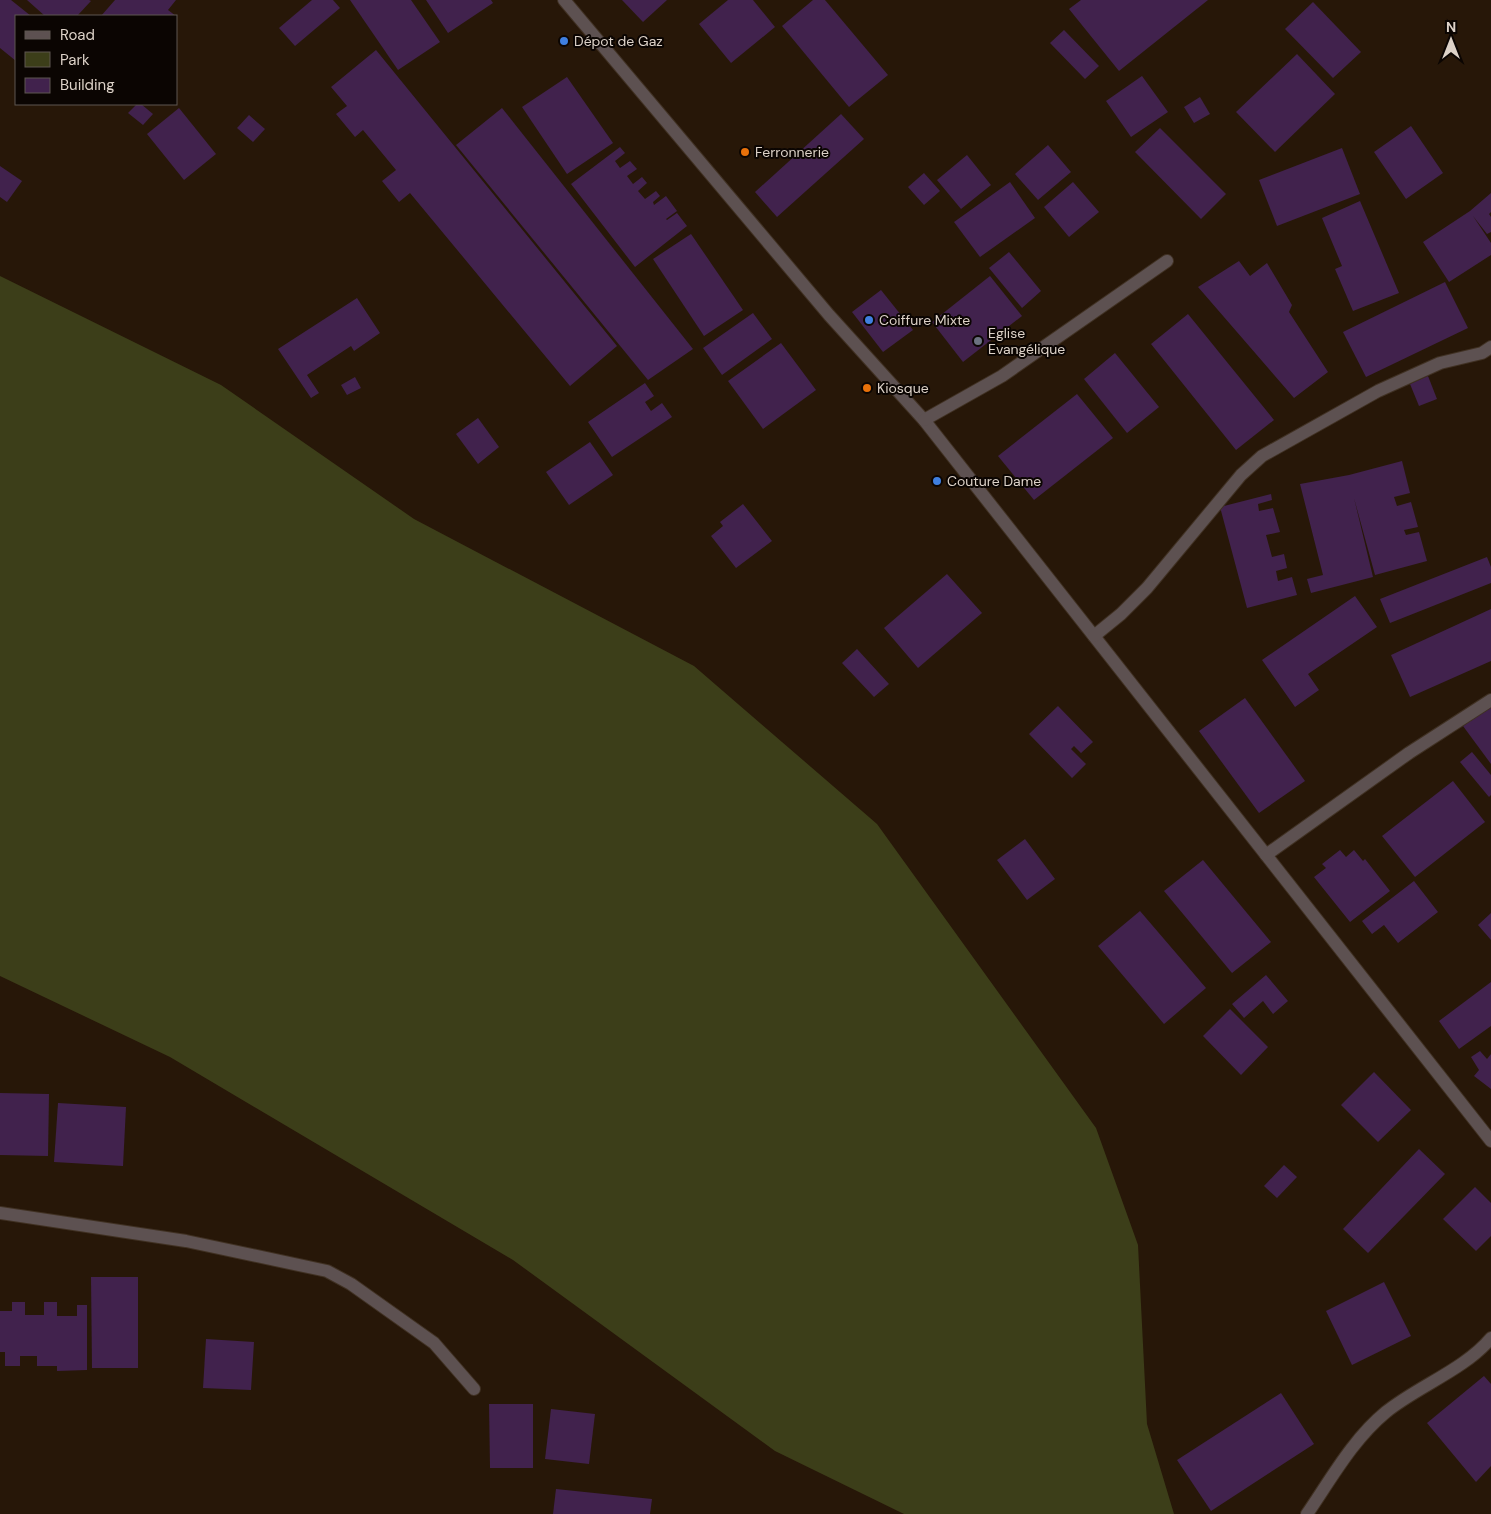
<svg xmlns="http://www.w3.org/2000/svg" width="1491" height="1514" font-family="'DM Sans',sans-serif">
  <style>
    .green { fill: #3c3e19 }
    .building { fill: #41224d }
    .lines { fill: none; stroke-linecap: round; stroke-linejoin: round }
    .minor-casing { stroke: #403123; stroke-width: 14 }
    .minor { stroke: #5d5151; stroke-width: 12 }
    .shop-dot { fill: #3f7fe0; stroke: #0b0502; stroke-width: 2 }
    .food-dot { fill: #e8710a; stroke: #0b0502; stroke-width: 2 }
    .worship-dot { fill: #6b7280; stroke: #0b0502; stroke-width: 2 }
    .labels { text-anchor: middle; stroke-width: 4; stroke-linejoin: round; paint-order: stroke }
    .poi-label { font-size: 14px; fill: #ddd2c8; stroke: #0b0502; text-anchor: start }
  </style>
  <rect width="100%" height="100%" fill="#271708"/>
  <path class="green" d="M0 276 221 385 414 519 694 666 877 824 1096 1128 1138 1245 1147 1424 1174 1514H904L775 1451 513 1260 170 1057 0 976Z"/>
  <g class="building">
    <path d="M0 0H11L31 16H16V61L0 48Z"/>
    <path d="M27 0H89L91 1 77 16H45Z"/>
    <path d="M115 0H176L168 10 176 16H101Z"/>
    <path d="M312 0H333L340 8 295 46 279 28Z"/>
    <path d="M350 0H411L440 42 398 70Z"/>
    <path d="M426 0H491L493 3 448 33Z"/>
    <path d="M622 0H667L643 22Z"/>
    <path d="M728 0H753L775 27 731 63 699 24Z"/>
    <path d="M813 0H825L888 75 849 107 782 26Z"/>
    <path d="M1081 0H1208L1119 71 1069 9Z"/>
    <path d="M1313 2 1361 52 1333 78 1285 29Z"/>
    <path d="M1064 30 1099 66 1085 79 1050 43Z"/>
    <path d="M376 50 617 346 570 386 410 193 399 202 382 181 396 170 363 130 355 137 336 114 347 106 331 87Z"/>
    <path d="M1297 54 1335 94 1275 152 1236 112Z"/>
    <path d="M1142 76 1168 112 1131 137 1106 101Z"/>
    <path d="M567 77 613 143 567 174 522 107Z"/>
    <path d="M1200 97 1210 114 1194 123 1184 107Z"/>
    <path d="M137 104H141L153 114 143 125 128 113Z"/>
    <path d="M179 108 216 154 184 180 147 134Z"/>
    <path d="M502 108 693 349 648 380 456 145Z"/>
    <path d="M841 114 864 139 777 217 755 192Z"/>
    <path d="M249 115 265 129 253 142 237 128Z"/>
    <path d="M1411 126 1443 173 1406 199 1374 152Z"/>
    <path d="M1160 128 1226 194 1201 219 1135 152Z"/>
    <path d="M1048 145 1071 172 1038 200 1015 174Z"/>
    <path d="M620 147 625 153 615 161 620 168 630 161 637 169 627 176 633 184 642 177 647 183 638 191 645 199 656 191 660 196 653 202 654 205 666 196 677 211 666 219 667 220 677 213 687 226 635 267 571 184Z"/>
    <path d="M1342 148 1360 194 1277 226 1259 180Z"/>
    <path d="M967 155 991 185 961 209 937 180Z"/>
    <path d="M0 166 22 181 7 202 0 197Z"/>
    <path d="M924 173 940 191 924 205 908 187Z"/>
    <path d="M1010 182 1035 218 980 257 954 222Z"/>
    <path d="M1073 182 1099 212 1069 237 1044 207Z"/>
    <path d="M1491 193V212L1489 214 1491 217V232L1487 234 1473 216 1491 243V255L1449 282 1423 242 1470 211Z"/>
    <path d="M1360 201 1399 293 1353 311 1335 269 1342 266 1322 218Z"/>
    <path d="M691 234 743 310 704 336 653 259Z"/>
    <path d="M1009 252 1041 291 1022 308 989 268Z"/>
    <path d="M1239 261 1250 276 1267 263 1292 305 1289 312 1328 372 1294 398 1198 287Z"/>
    <path d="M990 276 1022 316 963 362 932 322Z"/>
    <path d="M1445 282 1468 328 1366 377 1343 332Z"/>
    <path d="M881 290 913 330 883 352 852 312Z"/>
    <path d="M357 298 380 333 354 351 351 346 307 375 319 393 311 398 278 349Z"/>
    <path d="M753 313 772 339 722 375 703 348Z"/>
    <path d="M1188 314 1274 420 1236 450 1151 344Z"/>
    <path d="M781 343 816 390 763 429 728 381Z"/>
    <path d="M1115 353 1159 407 1127 433 1084 379Z"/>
    <path d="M1428 376 1437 399 1419 406 1410 384Z"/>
    <path d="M355 377 361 388 347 395 341 385Z"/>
    <path d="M645 383 654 396 645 402 651 411 662 403 672 417 612 457 588 422Z"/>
    <path d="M1077 394 1113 438 1034 500 998 456Z"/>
    <path d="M478 418 499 447 478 464 456 434Z"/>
    <path d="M590 442 613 475 569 505 546 472Z"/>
    <path d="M1402 461 1410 493 1394 497 1397 506 1411 502 1418 527 1404 530 1406 535 1419 532 1427 561 1375 575 1354 498 1373 577 1311 593 1307 579 1323 575 1300 484 1349 475Z"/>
    <path d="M1271 494 1272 500 1258 504 1259 511 1273 508 1280 532 1266 535 1272 557 1284 554 1287 568 1276 571 1278 581 1292 577 1297 595 1247 608 1220 507Z"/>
    <path d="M743 504 772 541 736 568 711 536 723 526 720 522Z"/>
    <path d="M1487 557 1491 567V583L1390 623 1380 599Z"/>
    <path d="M947 574 982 613 918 668 884 628Z"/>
    <path d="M1355 596 1377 627 1308 674 1319 690 1295 707 1262 660Z"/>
    <path d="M1491 609V661L1410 697 1391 655Z"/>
    <path d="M857 649 889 684 874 697 842 663Z"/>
    <path d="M1245 698 1305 781 1259 813 1199 731Z"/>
    <path d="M1058 706 1093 742 1081 753 1074 746 1071 749 1086 764 1072 778 1029 734Z"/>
    <path d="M1491 706V764L1463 726Z"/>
    <path d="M1472 752 1491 775V795L1489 797 1460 762Z"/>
    <path d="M1453 781 1485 822 1415 877 1382 836Z"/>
    <path d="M1025 839 1055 879 1027 900 997 860Z"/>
    <path d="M1340 850 1346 857 1354 850 1363 861 1365 859 1390 891 1350 922 1314 877 1326 868 1322 864Z"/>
    <path d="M1203 860 1271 942 1232 973 1164 891Z"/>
    <path d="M1414 881 1438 912 1398 943 1384 925 1372 934 1362 921Z"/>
    <path d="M1140 911 1206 988 1164 1024 1098 946Z"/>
    <path d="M1491 913V940L1478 925Z"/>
    <path d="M1266 975 1288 1001 1273 1014 1263 1001 1244 1018 1232 1004Z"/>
    <path d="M1491 982V1026L1459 1049 1439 1021Z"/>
    <path d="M1230 1009 1268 1047 1241 1075 1203 1036Z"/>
    <path d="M1480 1051 1487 1059 1491 1054V1089L1474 1076 1479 1070 1471 1057Z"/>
    <path d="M1374 1072 1411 1110 1378 1142 1341 1105Z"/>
    <path d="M0 1093 49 1094 48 1156 0 1155Z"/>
    <path d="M58 1103 126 1107 123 1166 54 1162Z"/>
    <path d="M1419 1149 1445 1174 1368 1253 1343 1229Z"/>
    <path d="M1284 1165 1297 1177 1277 1198 1264 1186Z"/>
    <path d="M1475 1187 1491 1203V1236L1476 1251 1443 1219Z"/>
    <path d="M91 1277H138V1368H92Z"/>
    <path d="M1384 1282 1411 1336 1352 1365 1326 1311Z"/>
    <path d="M12 1302H25V1315H44V1302H57V1316H77V1305H87V1370L57 1371V1366H37V1356H20V1366H5V1352H0V1311H12Z"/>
    <path d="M206 1339 254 1342 251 1390 203 1388Z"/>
    <path d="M1484 1376 1491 1384V1466L1476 1482 1427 1423Z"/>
    <path d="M1281 1393 1314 1444 1211 1511 1177 1460Z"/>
    <path d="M489 1404H533V1468H490Z"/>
    <path d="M551 1409 595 1414 589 1464 545 1459Z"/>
    <path d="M556 1489 652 1499 650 1514H553Z"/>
  </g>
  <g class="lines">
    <g class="minor-casing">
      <g id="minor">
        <path d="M564 0 829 315 924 420 1491 1141"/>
        <path d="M924 420 1002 376 1167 261"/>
        <path d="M1094 636 1121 614 1147 588 1241 475 1262 456 1378 391 1440 363 1482 353 1491 347"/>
        <path d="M1266 855 1409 753 1491 700"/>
        <path d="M0 1213 186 1241 327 1271 351 1284 434 1343 474 1389"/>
        <path d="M1307 1514C1331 1479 1353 1439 1386 1412 1418 1386 1464 1370 1491 1338"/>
      </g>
    </g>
    <use href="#minor" class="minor"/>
  </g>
  <g class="shop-dot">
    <circle cx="564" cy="41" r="5"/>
    <circle cx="869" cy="320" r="5"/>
    <circle cx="937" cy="481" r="5"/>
  </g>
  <g class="food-dot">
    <circle cx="745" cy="152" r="5"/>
    <circle cx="867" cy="388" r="5"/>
  </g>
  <circle class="worship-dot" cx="978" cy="341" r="5"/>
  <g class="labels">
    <g class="poi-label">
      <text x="574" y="46">Dépot de Gaz</text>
      <text x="755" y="157">Ferronnerie</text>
      <text x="879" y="325">Coiffure Mixte</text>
      <text x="988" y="338">Eglise<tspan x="988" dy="16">Evangélique</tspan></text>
      <text x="877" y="393">Kiosque</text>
      <text x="947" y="486">Couture Dame</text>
    </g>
  </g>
  <rect x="15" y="15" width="162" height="90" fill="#0b0502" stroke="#5f5751"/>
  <rect x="25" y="31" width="25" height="8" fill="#5d5151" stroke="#5f5751"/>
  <text x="60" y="40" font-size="15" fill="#ddd2c8">Road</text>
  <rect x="25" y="52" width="25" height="15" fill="#3c3e19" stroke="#5f5751"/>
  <text x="60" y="65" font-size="15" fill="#ddd2c8">Park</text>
  <rect x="25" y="78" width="25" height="15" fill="#41224d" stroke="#5f5751"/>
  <text x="60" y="90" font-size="15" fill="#ddd2c8">Building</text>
  <g transform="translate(1451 40)" stroke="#0b0502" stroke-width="4" paint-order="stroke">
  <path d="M0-4L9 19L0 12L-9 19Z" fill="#ddd2c8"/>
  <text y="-8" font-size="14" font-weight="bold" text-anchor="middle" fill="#ddd2c8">N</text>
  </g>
</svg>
